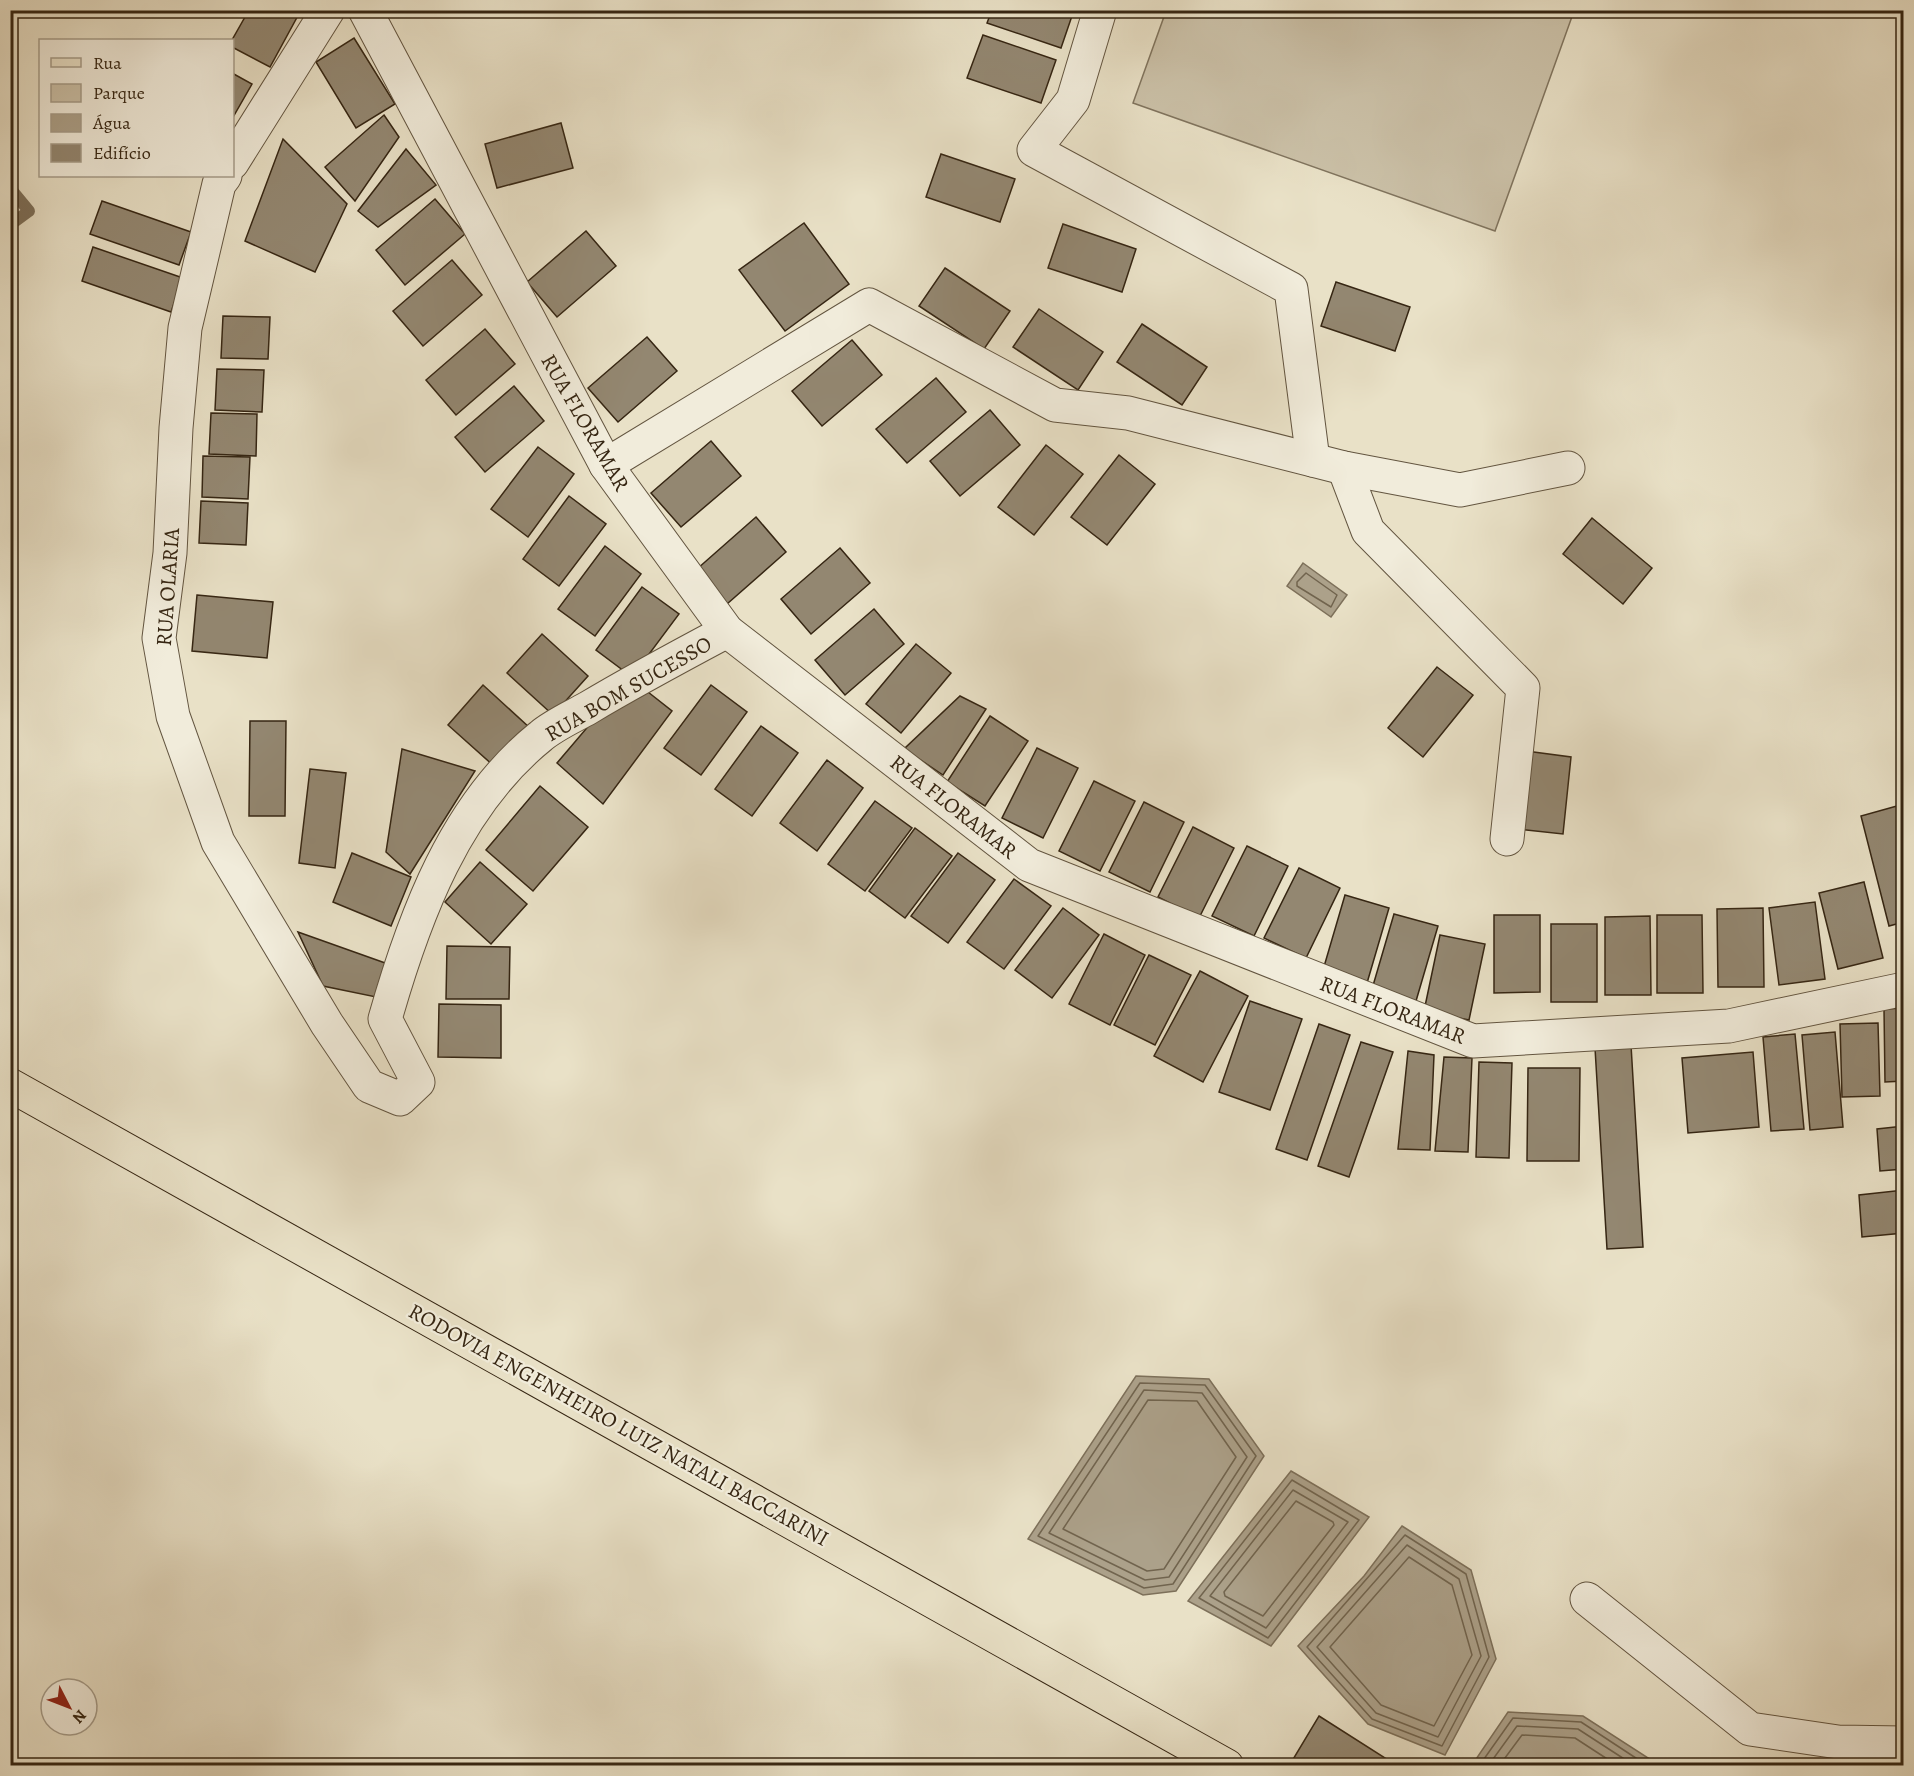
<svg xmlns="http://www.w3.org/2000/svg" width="1914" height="1776" font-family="Alegreya,serif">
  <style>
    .green { fill: #cbc1a8; stroke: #80745e; stroke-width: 1.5 }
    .water { fill: #aca18a; stroke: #7d705a; stroke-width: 1.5 }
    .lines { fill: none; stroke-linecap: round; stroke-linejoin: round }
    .shore { stroke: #71644e; stroke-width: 1.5 }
    .stream { stroke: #7d705a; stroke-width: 12 }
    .building { fill: #938771; stroke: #362613; stroke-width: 1.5 }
    .minor-casing { stroke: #635540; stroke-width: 35 }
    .major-casing { stroke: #362613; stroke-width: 35 }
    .minor { stroke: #f1ecdb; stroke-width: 33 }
    .major { stroke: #e9e1c7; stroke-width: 33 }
    .labels { text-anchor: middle; stroke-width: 4.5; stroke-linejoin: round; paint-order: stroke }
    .street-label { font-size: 22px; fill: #362613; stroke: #f1ecdb }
  </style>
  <rect width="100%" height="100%" fill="#e9e1c7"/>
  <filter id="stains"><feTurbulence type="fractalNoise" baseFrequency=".00333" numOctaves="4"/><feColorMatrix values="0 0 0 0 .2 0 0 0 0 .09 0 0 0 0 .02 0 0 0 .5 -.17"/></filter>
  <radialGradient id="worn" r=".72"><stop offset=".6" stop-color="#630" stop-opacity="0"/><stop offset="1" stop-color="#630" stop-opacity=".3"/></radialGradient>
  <path class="green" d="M1166 11V10L1574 11 1495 231 1133 103Z"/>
  <g class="water">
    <path d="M1303 563 1347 595 1331 617 1287 586Z"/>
    <path d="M1136 1376 1209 1379 1264 1456 1176 1591 1143 1595 1028 1539Z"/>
    <path d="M1291 1471 1369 1517 1271 1646 1188 1601Z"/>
    <path d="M1402 1526 1471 1570 1496 1659 1445 1755 1368 1724 1298 1646 1364 1576Z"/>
    <path d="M1508 1712 1583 1716 1659 1765H1472Z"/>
  </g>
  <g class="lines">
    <g class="shore">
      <path d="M1306 573 1337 595 1331 607 1297 586V582Z"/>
      <path d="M1140 1383 1205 1385 1256 1456 1173 1584 1144 1588 1038 1536Z"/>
      <path d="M1144 1390 1202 1393 1247 1457 1169 1577 1145 1580 1049 1533Z"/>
      <path d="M1148 1400 1197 1401 1236 1457 1164 1569 1147 1571 1063 1529Z"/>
      <path d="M1292 1480 1359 1520 1268 1638 1199 1598Z"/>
      <path d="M1293 1490 1348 1522 1266 1628 1210 1596Z"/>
      <path d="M1296 1501 1333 1522 1334 1525 1263 1616 1225 1596 1224 1592Z"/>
      <path d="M1405 1535 1466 1574 1489 1657 1442 1746 1372 1719 1307 1647Z"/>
      <path d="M1407 1545 1459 1579 1481 1656 1438 1737 1376 1713 1317 1647Z"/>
      <path d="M1409 1557 1452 1585 1472 1655 1434 1726 1381 1705 1330 1647Z"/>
      <path d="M1479 1766 1513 1718 1581 1722 1648 1766"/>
      <path d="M1488 1766 1517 1726 1578 1729 1635 1766"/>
      <path d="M1499 1766 1522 1735 1575 1738 1618 1766"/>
    </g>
    <path class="stream" d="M10 188 29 211 10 225"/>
  </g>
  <g class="building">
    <path d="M249 10H301L270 67 232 47V40Z"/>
    <path d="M992 10H1074L1061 48 987 23Z"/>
    <path d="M983 35 1056 60 1041 103 967 78Z"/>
    <path d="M354 38 395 104 356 128 316 62Z"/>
    <path d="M232 73 252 84 232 119Z"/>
    <path d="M384 115 399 137 355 201 325 167Z"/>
    <path d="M561 123 573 168 497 188 485 144Z"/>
    <path d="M283 139 347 204 315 272 245 241Z"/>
    <path d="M406 149 436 185 378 227 358 211Z"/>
    <path d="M941 154 1015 179 1000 222 926 197Z"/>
    <path d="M435 199 465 234 405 285 376 250Z"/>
    <path d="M102 201 191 232 179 265 90 234Z"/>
    <path d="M804 223 849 284 785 331 739 270Z"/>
    <path d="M1063 224 1136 249 1122 292 1048 268Z"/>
    <path d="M586 231 616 266 557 317 527 282Z"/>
    <path d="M93 247 183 278 171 312 82 281Z"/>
    <path d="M452 260 482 295 423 346 393 311Z"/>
    <path d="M945 268 1010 311 984 349 919 306Z"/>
    <path d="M1336 282 1410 307 1395 351 1321 326Z"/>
    <path d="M1039 309 1103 352 1078 390 1013 347Z"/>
    <path d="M223 316 270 317 268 359 221 358Z"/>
    <path d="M1142 324 1207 367 1182 405 1117 362Z"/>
    <path d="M485 329 515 364 456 415 426 380Z"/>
    <path d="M647 337 677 371 618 422 588 388Z"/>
    <path d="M852 340 882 375 822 426 792 391Z"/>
    <path d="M217 369 264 370 262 412 215 410Z"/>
    <path d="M936 378 966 412 907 463 876 429Z"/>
    <path d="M514 386 544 421 485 472 455 437Z"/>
    <path d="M990 410 1020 445 960 496 930 461Z"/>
    <path d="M211 413 257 414 256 456 209 454Z"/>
    <path d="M711 441 741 476 681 527 651 493Z"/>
    <path d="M1046 445 1083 474 1034 535 998 507Z"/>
    <path d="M538 447 574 474 528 537 491 509Z"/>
    <path d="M1119 455 1155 484 1107 545 1071 517Z"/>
    <path d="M203 456 250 457 248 499 202 497Z"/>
    <path d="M569 496 606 524 559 586 523 559Z"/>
    <path d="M201 501 248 503 246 545 199 543Z"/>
    <path d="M756 517 786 552 727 604 697 569Z"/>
    <path d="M1592 518 1652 568 1623 604 1563 554Z"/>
    <path d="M605 546 641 574 595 636 558 609Z"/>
    <path d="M840 548 870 583 811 634 781 599Z"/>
    <path d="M642 587 679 614 632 677 596 650Z"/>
    <path d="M197 595 273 602 267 658 192 651Z"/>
    <path d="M874 609 904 644 845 695 815 660Z"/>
    <path d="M542 634 588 676 553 715 507 673Z"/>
    <path d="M916 644 951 673 901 733 866 704Z"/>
    <path d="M1437 667 1473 695 1423 757 1388 728Z"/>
    <path d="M483 685 530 728 495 767 448 725Z"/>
    <path d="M711 685 747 712 701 775 664 748Z"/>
    <path d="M648 692 672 711 603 804 557 763 591 723Z"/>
    <path d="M960 696 986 709 943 775 904 749Z"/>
    <path d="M990 716 1028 741 985 806 947 782Z"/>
    <path d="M250 721H286L285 816H249Z"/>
    <path d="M761 726 798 753 752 816 715 789Z"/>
    <path d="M1037 748 1078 768 1043 838 1002 818Z"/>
    <path d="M402 749 475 771 410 874 386 852Z"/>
    <path d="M1526 751 1571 757 1563 834 1517 829Z"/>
    <path d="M827 760 863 788 817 851 780 823Z"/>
    <path d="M310 769 346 773 335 868 299 863Z"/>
    <path d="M1094 781 1135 801 1100 871 1059 851Z"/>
    <path d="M540 786 588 827 533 891 486 850Z"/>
    <path d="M875 801 912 828 865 891 828 864Z"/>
    <path d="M1144 802 1184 822 1150 892 1109 872Z"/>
    <path d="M1904 804V922L1889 926 1861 816Z"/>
    <path d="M1193 827 1234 848 1199 918 1158 897Z"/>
    <path d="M915 828 952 856 905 918 869 891Z"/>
    <path d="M1247 846 1288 866 1254 936 1212 916Z"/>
    <path d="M352 853 411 877 391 926 333 902Z"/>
    <path d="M958 853 995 880 948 943 911 916Z"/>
    <path d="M480 862 527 904 491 944 445 902Z"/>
    <path d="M1299 868 1340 888 1306 958 1264 938Z"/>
    <path d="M1014 879 1051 906 1004 969 967 942Z"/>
    <path d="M1864 882 1883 958 1838 969 1819 893Z"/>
    <path d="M1345 895 1389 908 1367 983 1323 970Z"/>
    <path d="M1815 902 1825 979 1779 985 1769 908Z"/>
    <path d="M1063 908 1099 935 1052 998 1015 970Z"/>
    <path d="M1763 908 1764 987H1718L1717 909Z"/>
    <path d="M1394 914 1438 926 1416 1001 1372 989Z"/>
    <path d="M1494 915H1540V992L1494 993Z"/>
    <path d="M1657 915H1702L1703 993H1657Z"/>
    <path d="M1650 916 1651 995H1605V917Z"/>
    <rect x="1551" y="924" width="46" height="78"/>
    <path d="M298 932 388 964 376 997 323 986Z"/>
    <path d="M1104 934 1145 955 1110 1025 1069 1004Z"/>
    <path d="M1440 935 1485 944 1469 1020 1424 1011Z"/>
    <path d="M447 946 510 947 509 999H446Z"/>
    <path d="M1149 955 1191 975 1155 1045 1114 1025Z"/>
    <path d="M1200 971 1248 996 1203 1082 1154 1056Z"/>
    <path d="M1250 1001 1302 1019 1270 1110 1219 1092Z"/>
    <path d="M439 1004 501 1005V1058L438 1057Z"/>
    <path d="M1904 1008V1081L1885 1082 1884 1009Z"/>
    <path d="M1878 1023 1880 1096 1842 1097 1840 1024Z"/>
    <path d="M1319 1024 1350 1035 1307 1160 1276 1149Z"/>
    <path d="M1835 1032 1843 1127 1810 1130 1802 1035Z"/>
    <path d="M1795 1034 1804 1129 1771 1131 1763 1037Z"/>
    <path d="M1361 1042 1393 1052 1349 1177 1318 1166Z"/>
    <path d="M1631 1045 1643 1247 1607 1249 1595 1048Z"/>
    <path d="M1408 1051 1434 1055 1430 1150 1398 1149Z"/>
    <path d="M1753 1052 1759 1127 1688 1133 1682 1058Z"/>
    <path d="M1444 1057 1472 1058 1468 1152 1435 1151Z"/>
    <path d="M1479 1062 1512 1063 1509 1158 1476 1157Z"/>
    <path d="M1528 1068H1580L1579 1161H1527Z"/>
    <path d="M1904 1126V1169L1880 1171 1877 1129Z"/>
    <path d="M1904 1190V1233L1862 1237 1859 1195Z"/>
    <path d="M1319 1716 1393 1763 1392 1766H1289Z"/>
  </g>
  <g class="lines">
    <g class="minor-casing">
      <g id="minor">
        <path d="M365 10 606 465 727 631 1029 865 1473 1041 1729 1026 1904 989"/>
        <path d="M1100 10 1073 100 1034 150 1291 289 1313 460"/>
        <path d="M232 163 328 10"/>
        <path d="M225 176 219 184 185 328 176 428 170 553 159 638 173 716 218 842 327 1024 369 1086 400 1099 418 1082 385 1019C414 917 455 805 541 736 554 725 572 717 588 708 633 681 680 656 727 631"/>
        <path d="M606 465 869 305 1055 405 1128 413 1344 468 1460 490 1568 468"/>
        <path d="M1344 468 1368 531 1523 688 1507 839"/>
        <path d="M1587 1599 1750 1729 1838 1742 1904 1743"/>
      </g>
    </g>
    <g class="major-casing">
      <path id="major" d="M10 1085 1227 1766"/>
    </g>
    <use href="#minor" class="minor"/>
    <use href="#major" class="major"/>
  </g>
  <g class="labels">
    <g class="street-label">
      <text transform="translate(586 422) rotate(60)" y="8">RUA FLORAMAR</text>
      <text transform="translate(167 587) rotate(-86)" y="8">RUA OLARIA</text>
      <text transform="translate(628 688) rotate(-30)" y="8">RUA BOM SUCESSO</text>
      <text transform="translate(954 806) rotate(38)" y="8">RUA FLORAMAR</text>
      <text transform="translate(1393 1009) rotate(21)" y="8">RUA FLORAMAR</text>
      <text transform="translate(619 1424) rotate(29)" y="8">RODOVIA ENGENHEIRO LUIZ NATALI BACCARINI</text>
    </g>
  </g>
  <rect width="1914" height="1776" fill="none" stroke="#e9e1c7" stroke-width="36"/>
  <rect x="12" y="12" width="1890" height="1752" fill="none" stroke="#362613" stroke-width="3"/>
  <rect x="18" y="18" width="1878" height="1740" fill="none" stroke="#362613" stroke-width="1.5"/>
  <rect x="39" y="39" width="195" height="138" fill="#f1ecdb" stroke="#a69d8b" stroke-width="1.5"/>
  <rect x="51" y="58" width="30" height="9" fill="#e9e1c7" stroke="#a69d8b" stroke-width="1.5"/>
  <text x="93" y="69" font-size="18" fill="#362613">Rua</text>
  <rect x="51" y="84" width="30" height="18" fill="#cbc1a8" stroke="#a69d8b" stroke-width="1.5"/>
  <text x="93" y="99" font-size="18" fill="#362613">Parque</text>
  <rect x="51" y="114" width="30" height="18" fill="#aca18a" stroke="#a69d8b" stroke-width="1.5"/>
  <text x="93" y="129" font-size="18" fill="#362613">Água</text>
  <rect x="51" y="144" width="30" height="18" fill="#938771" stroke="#a69d8b" stroke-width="1.5"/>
  <text x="93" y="159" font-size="18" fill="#362613">Edifício</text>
  <g transform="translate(69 1707) rotate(132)"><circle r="28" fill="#f1ecdb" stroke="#a69d8b" stroke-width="1.5"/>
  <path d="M0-4.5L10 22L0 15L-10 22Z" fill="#8f2418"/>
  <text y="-9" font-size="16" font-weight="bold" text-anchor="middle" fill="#362613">N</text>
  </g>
  <rect width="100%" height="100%" filter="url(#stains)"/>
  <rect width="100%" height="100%" fill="url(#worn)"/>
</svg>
